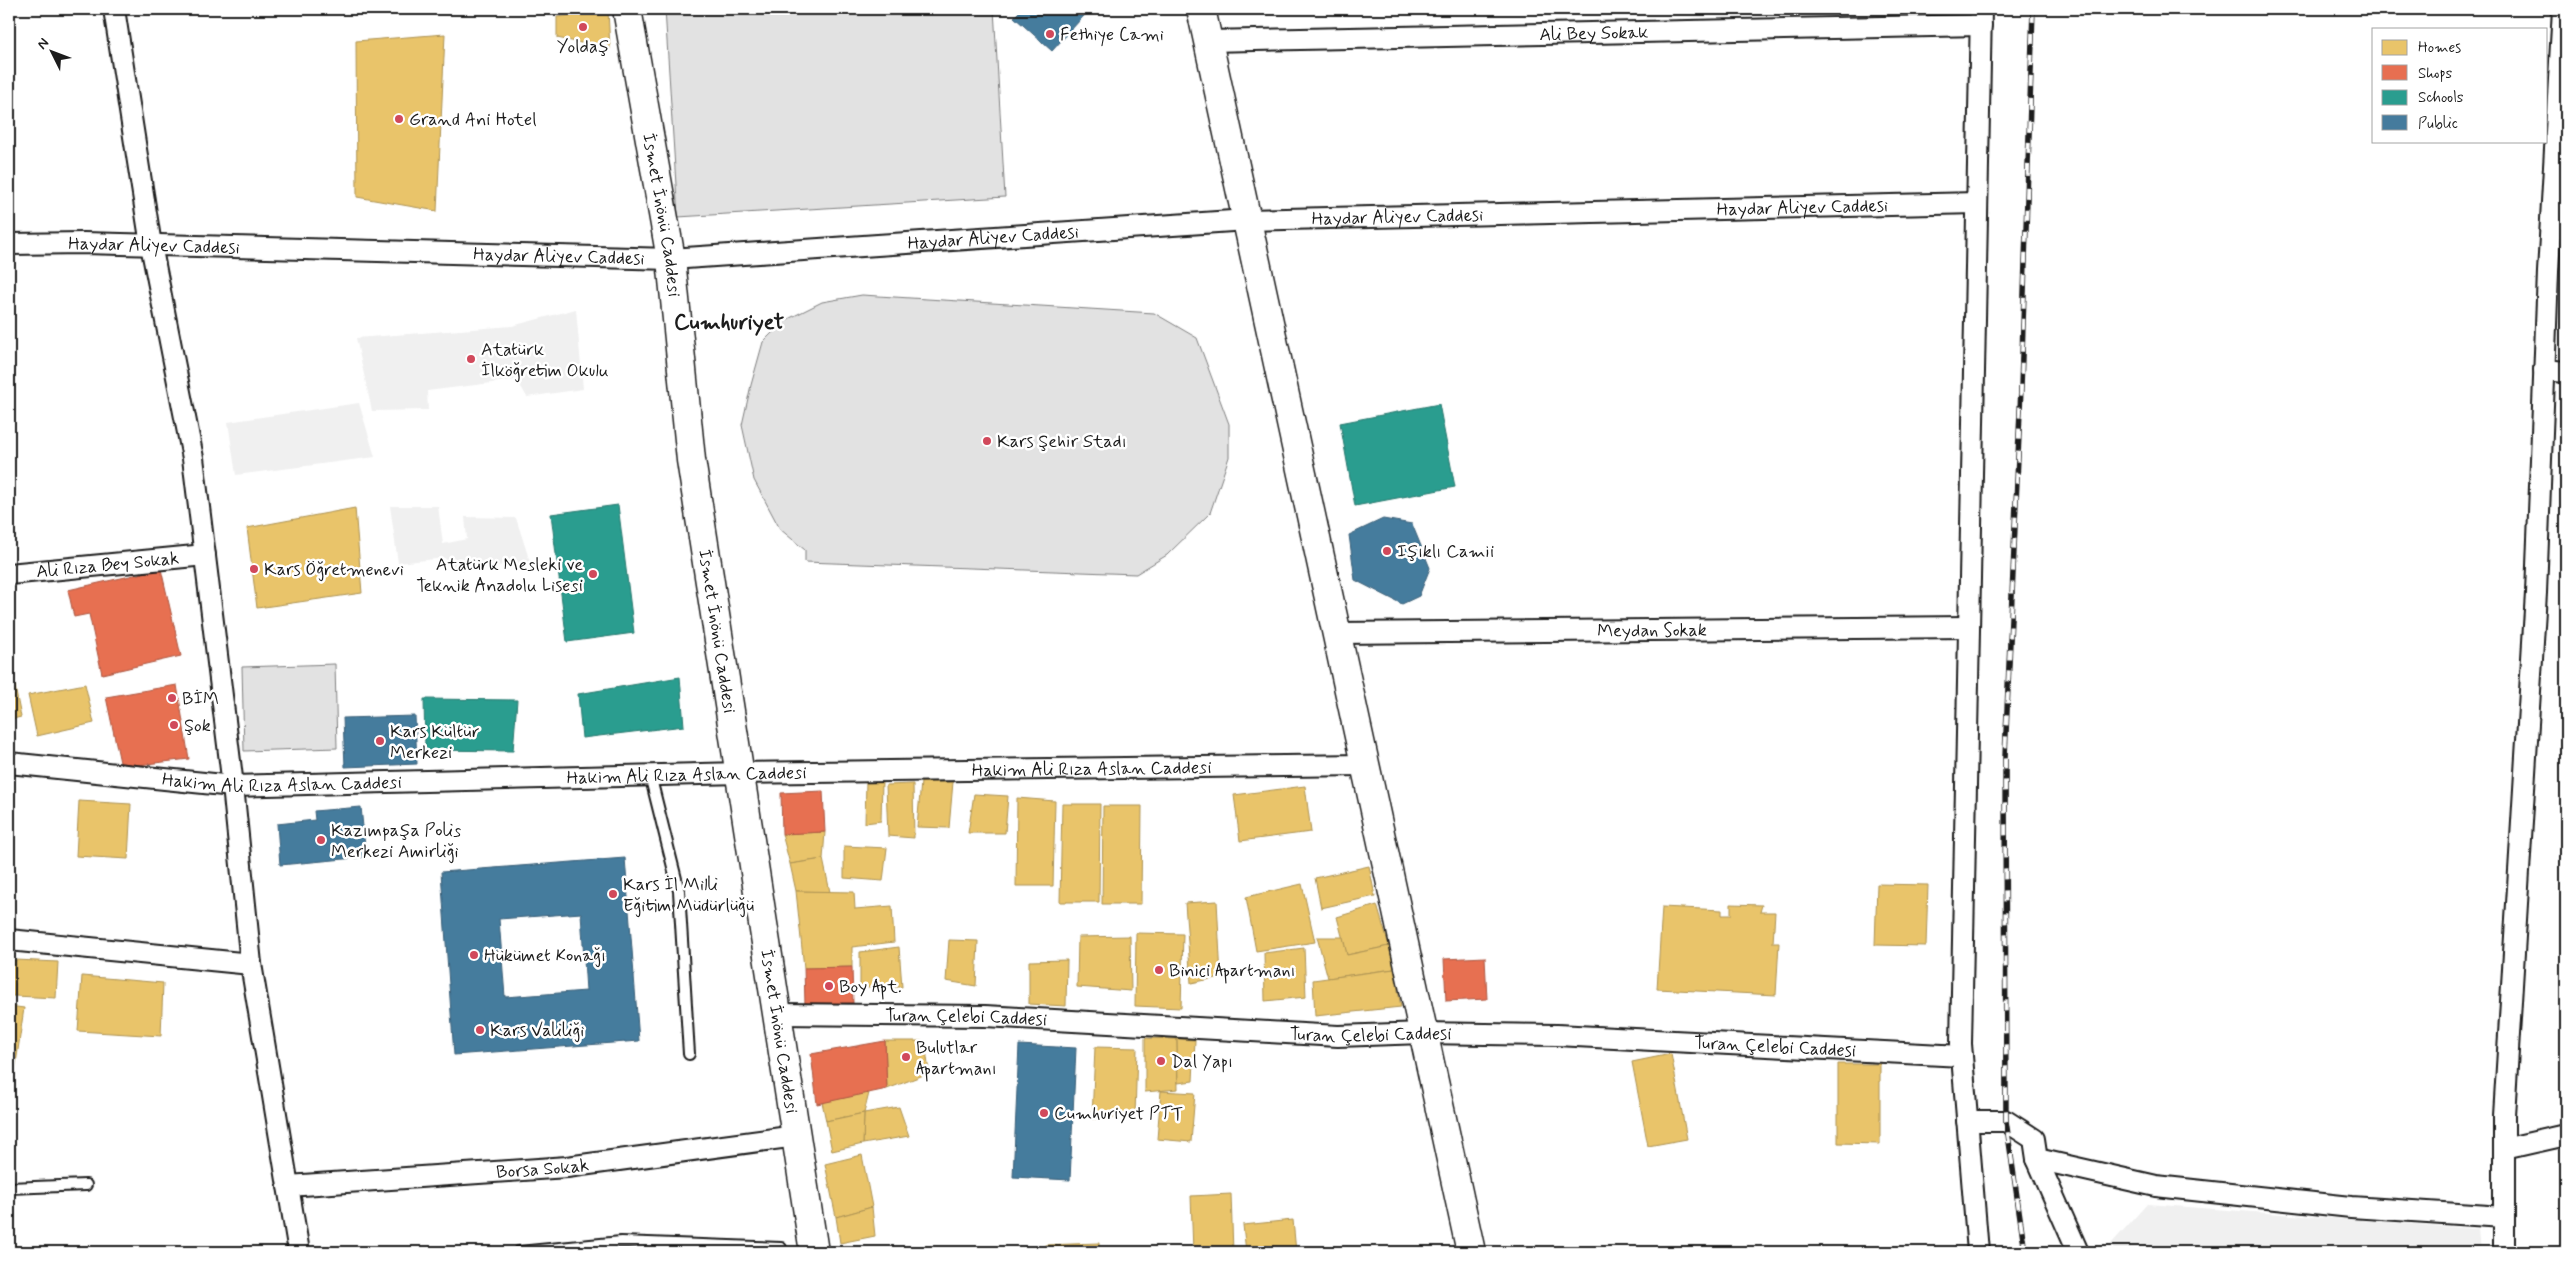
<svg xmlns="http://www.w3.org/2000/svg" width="2575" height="1261" font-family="Mynerve,sans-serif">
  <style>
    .built { fill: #f0f0f0 }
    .green { fill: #e2e2e2; stroke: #7f7f7f }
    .homes { fill: #e9c46a; stroke: #ac9253 }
    .shops { fill: #e76f51; stroke: #aa5641 }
    .schools { fill: #2a9d8f; stroke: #26766c }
    .public { fill: #457b9d; stroke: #395e76; fill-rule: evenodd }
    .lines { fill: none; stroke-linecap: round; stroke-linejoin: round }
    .lane-casing { stroke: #1c1c1c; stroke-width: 14 }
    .street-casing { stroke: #1c1c1c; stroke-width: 24 }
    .secondary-casing { stroke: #1c1c1c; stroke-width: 31 }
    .primary-casing { stroke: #1c1c1c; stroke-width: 31 }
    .lane { stroke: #fff; stroke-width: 10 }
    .street { stroke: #fff; stroke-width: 20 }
    .secondary { stroke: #fff; stroke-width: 28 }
    .primary { stroke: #fff; stroke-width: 28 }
    .rail-casing { stroke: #1c1c1c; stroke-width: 5.5 }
    .rail { stroke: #fff; stroke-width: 4; stroke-dasharray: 11; stroke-linecap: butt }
    .poi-dot { fill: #d1495b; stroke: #fff; stroke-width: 2 }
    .labels { text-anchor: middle; stroke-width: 5; stroke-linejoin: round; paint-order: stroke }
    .street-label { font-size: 18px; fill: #1c1c1c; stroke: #fff }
    .poi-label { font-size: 18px; fill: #1c1c1c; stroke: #fff; text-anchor: start }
    .district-label { font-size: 22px; font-weight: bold; fill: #1c1c1c; stroke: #fff }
  </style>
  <rect width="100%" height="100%" fill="#fff"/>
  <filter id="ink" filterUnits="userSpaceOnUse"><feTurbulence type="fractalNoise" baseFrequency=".02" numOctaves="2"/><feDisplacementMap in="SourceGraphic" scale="10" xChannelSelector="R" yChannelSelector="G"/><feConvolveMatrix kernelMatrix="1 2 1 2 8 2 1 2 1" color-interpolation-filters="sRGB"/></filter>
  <g filter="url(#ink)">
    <g class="built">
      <path d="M576 309 583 389 527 397 517 380 427 391 428 410 372 411 356 338 512 326Z"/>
      <path d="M359 403 375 457 236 475 228 422Z"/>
      <path d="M390 506H438L443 544 467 539 465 517 516 518 530 562 453 571 445 558 398 563Z"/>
      <path d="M2147 1204 2478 1229 2480 1252H2115L2111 1244Z"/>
    </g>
    <g class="green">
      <path d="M665 9H994L1005 197 678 217Z"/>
      <path d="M862 295 1154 313 1197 338 1229 424V457L1210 513 1167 555 1136 574 805 562V550L780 529 754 480 742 425 751 385 763 342 784 321 822 302Z"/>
      <path d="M335 664 337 748 244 751 242 667Z"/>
    </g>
    <g class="homes">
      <path d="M608 10 610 49 557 38V17Z"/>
      <path d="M445 34 437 211 357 197 356 41Z"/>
      <path d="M355 508 362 593 257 608 247 528Z"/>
      <path d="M9 612 13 628 9 629Z"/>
      <path d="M13 677 21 717 9 720V678Z"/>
      <path d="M85 684 94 723 37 736 28 695Z"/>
      <path d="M866 781H882L881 821 865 823Z"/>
      <path d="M921 782H953L949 828 917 827Z"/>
      <path d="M913 784 914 838 888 836 886 785Z"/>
      <path d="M1305 786 1311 832 1240 841 1234 795Z"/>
      <path d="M974 794 1008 796 1005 833H968Z"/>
      <path d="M1017 798 1055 801 1053 886H1016Z"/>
      <path d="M79 801 131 804 128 859 76 856Z"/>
      <path d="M1062 804H1100L1099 902H1060Z"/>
      <path d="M1103 806H1142L1141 904H1102Z"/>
      <path d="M825 832 823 859 790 864 782 834Z"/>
      <path d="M844 846 887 848 883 881 844 878Z"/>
      <path d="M823 859 830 892 796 891 790 864Z"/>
      <path d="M1369 866 1375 896 1321 908 1315 878Z"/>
      <path d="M1302 884 1315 942 1256 951 1246 897Z"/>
      <path d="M1877 884 1928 885 1926 946 1875 945Z"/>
      <path d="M796 891 854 892 855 909 892 906 894 942 852 947V967L804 968Z"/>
      <path d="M1217 901 1221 977 1191 983 1185 903Z"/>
      <path d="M1731 904 1762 905 1760 912H1775L1773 943H1779L1776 995 1657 989 1662 907 1722 910V915H1731Z"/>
      <path d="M1377 905 1389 946 1347 955 1337 917Z"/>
      <path d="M1136 933 1183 934 1181 1008 1135 1006Z"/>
      <path d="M1130 936 1131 991 1077 987 1078 937Z"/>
      <path d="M1317 937H1343L1347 955 1389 946 1394 969 1328 978Z"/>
      <path d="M949 940 978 941 976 986 946 981Z"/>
      <path d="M899 947 902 987H860V952Z"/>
      <path d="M1304 948 1306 997 1265 1001 1264 953Z"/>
      <path d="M9 960H16L15 996H9Z"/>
      <path d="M16 960 58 962 56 998 15 996Z"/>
      <path d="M1067 960 1066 1006 1029 1004V961Z"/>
      <path d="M1394 969 1401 1007 1315 1016 1313 980Z"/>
      <path d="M82 976 163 983 161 1036 78 1031Z"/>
      <path d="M9 1006 24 1008 14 1078 9 1077Z"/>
      <path d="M1145 1038 1177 1039 1178 1089 1145 1092Z"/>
      <path d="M1177 1039 1195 1040 1193 1081 1178 1083Z"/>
      <path d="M885 1041H925L929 1073 887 1089Z"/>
      <path d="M1095 1047 1137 1048 1135 1117 1092 1119Z"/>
      <path d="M1671 1054 1687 1139 1648 1146 1632 1062Z"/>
      <path d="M1838 1064H1880V1144L1838 1143Z"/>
      <path d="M9 1077 14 1078 9 1104Z"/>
      <path d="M1161 1091 1195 1093 1191 1142 1157 1139Z"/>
      <path d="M869 1093 864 1113 826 1121 822 1102Z"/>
      <path d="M899 1107 909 1136 863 1144 864 1113Z"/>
      <path d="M864 1113 863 1144 832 1151 826 1121Z"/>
      <path d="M862 1155 872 1207 836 1217 825 1164Z"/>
      <path d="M1231 1194 1233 1252H1193L1191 1196Z"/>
      <path d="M872 1207 875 1236 840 1243 836 1217Z"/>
      <path d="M1293 1220 1296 1252H1246L1243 1225Z"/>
      <path d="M1099 1243V1252H1045V1245Z"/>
    </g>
    <g class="shops">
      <path d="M161 569 181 656 102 674 89 614 74 617 68 590Z"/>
      <path d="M177 685 189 759 121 767 106 697Z"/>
      <path d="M823 791 825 832 782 834 781 793Z"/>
      <path d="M1485 957 1487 999 1446 1001 1444 959Z"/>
      <path d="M852 967 853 1003 805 1005 804 968Z"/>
      <path d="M885 1041 887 1089 817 1104 811 1054Z"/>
    </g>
    <g class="schools">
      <path d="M1439 404 1455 487 1355 506 1340 423Z"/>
      <path d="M618 505 634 633 567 642 551 514Z"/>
      <path d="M680 677 684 726 582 738 578 694Z"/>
      <path d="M424 699 517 700 513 751 425 750Z"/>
    </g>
    <g class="public">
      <path d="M1022 9H1090L1052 51 1014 17Z"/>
      <path d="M1383 519 1412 524 1430 568 1419 596 1402 604 1355 580 1349 535Z"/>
      <path d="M415 716 417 764 345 767 343 718Z"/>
      <path d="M361 807 366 857 280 865 277 824 315 820 314 811Z"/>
      <path d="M625 858 639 1041 454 1055 441 872ZM581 913 586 991 505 997 499 919Z"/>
      <path d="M1019 1045 1076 1048 1070 1180 1013 1177Z"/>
    </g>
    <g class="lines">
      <g class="lane-casing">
        <g id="lane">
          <path d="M650 775 679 891 689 1054"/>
          <path d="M9 1188 86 1185"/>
          <path d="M519 1252 621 1242 781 1248"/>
        </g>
      </g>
      <g class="street-casing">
        <g id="street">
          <path d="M114 9 151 245 193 458 233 786 251 964 299 1252"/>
          <path id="s1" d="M1208 41 1981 25"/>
          <path id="s2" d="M9 244 84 243 671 259 1247 220 1977 203"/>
          <path d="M2544 370 2566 372"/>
          <path id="s3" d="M9 574 205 555"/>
          <path id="s4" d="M1336 633 1969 627"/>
          <path id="s5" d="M9 763 233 786 740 773 1365 765"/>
          <path d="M9 940 251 964"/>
          <path id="s6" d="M777 1014 985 1016 1338 1036 1423 1033 1557 1035 1962 1056"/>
          <path d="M1967 1121H2006L2034 1139 2037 1159 2078 1252"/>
          <path d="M2504 1149 2566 1135"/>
          <path d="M2037 1159 2156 1186 2351 1207 2504 1217"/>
          <path id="s7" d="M288 1186 567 1167 796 1136"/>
          <path d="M1978 1252 1961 1044 1981 9"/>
          <path d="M2504 1252V1116L2536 593 2548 272 2563 9"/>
        </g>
      </g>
      <g class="secondary-casing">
        <g id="secondary">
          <path id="s8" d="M627 9 671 259 691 460 814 1252"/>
        </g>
      </g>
      <g class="primary-casing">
        <path id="primary" d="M1201 9 1471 1252"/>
      </g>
      <use href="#lane" class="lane"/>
      <use href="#street" class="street"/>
      <use href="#secondary" class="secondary"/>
      <use href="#primary" class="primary"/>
      <g class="rail-casing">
        <path id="rail" d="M2025 1252 2006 1121 2005 757 2021 388 2033 9"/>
      </g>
      <use href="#rail" class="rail"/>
    </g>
  </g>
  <g class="poi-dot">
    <circle cx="583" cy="27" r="5"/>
    <circle cx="1050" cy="34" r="5"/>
    <circle cx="399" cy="119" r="5"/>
    <circle cx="471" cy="359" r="5"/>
    <circle cx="987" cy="441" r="5"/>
    <circle cx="1387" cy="551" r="5"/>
    <circle cx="254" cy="569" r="5"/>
    <circle cx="593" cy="574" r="5"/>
    <circle cx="172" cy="698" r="5"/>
    <circle cx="174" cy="725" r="5"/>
    <circle cx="380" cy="741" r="5"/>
    <circle cx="321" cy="840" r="5"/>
    <circle cx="613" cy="894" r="5"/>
    <circle cx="474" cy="955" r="5"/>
    <circle cx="1159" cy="970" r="5"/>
    <circle cx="829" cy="986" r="5"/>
    <circle cx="480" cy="1030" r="5"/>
    <circle cx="906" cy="1057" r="5"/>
    <circle cx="1161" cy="1061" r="5"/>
    <circle cx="1044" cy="1113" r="5"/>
  </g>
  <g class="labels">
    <g class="street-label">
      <text dy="6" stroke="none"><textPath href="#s1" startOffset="386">Ali Bey Sokak</textPath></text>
      <text dy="6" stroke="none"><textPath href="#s2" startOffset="1795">Haydar Aliyev Caddesi</textPath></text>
      <text dy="6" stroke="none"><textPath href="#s8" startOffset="209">İsmet İnönü Caddesi</textPath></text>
      <text dy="6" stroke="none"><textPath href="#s2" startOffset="1390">Haydar Aliyev Caddesi</textPath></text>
      <text dy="6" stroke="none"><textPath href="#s2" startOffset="985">Haydar Aliyev Caddesi</textPath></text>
      <text dy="6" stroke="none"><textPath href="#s2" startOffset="145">Haydar Aliyev Caddesi</textPath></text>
      <text dy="6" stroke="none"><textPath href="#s2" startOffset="550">Haydar Aliyev Caddesi</textPath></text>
      <text dy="6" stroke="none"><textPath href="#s3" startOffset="99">Ali Rıza Bey Sokak</textPath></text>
      <text dy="6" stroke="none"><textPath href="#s4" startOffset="316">Meydan Sokak</textPath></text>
      <text dy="6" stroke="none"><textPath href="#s8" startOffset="629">İsmet İnönü Caddesi</textPath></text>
      <text dy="6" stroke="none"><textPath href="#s5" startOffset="1084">Hakim Ali Rıza Aslan Caddesi</textPath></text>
      <text dy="6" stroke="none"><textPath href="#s5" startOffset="679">Hakim Ali Rıza Aslan Caddesi</textPath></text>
      <text dy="6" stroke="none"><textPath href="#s5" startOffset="274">Hakim Ali Rıza Aslan Caddesi</textPath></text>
      <text dy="6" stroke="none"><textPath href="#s6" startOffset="189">Turan Çelebi Caddesi</textPath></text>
      <text dy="6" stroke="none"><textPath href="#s8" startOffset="1034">İsmet İnönü Caddesi</textPath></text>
      <text dy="6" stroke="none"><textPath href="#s6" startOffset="594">Turan Çelebi Caddesi</textPath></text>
      <text dy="6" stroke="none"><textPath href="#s6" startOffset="999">Turan Çelebi Caddesi</textPath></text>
      <text dy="6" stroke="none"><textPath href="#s7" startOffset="255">Borsa Sokak</textPath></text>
    </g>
    <g class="poi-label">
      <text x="1060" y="40">Fethiye Cami</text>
      <text x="583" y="52" text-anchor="middle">Yoldaş</text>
      <text x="409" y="125">Grand Ani Hotel</text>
      <text x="481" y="355">Atatürk<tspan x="481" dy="21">İlköğretim Okulu</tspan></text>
      <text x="997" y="447">Kars Şehir Stadı</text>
      <text x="1397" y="557">Işıklı Camii</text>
      <text x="583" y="570" text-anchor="end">Atatürk Mesleki ve<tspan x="583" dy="21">Teknik Anadolu Lisesi</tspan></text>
      <text x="264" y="575">Kars Öğretmenevi</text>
      <text x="182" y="704">BİM</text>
      <text x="184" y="731">Şok</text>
      <text x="390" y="737">Kars Kültür<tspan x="390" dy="21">Merkezi</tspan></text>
      <text x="331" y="836">Kazımpaşa Polis<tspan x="331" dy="21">Merkezi Amirliği</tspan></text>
      <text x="623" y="890">Kars İl Milli<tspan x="623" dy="21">Eğitim Müdürlüğü</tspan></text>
      <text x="484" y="961">Hükümet Konağı</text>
      <text x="1169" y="976">Binici Apartmanı</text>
      <text x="839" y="992">Boy Apt.</text>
      <text x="490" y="1036">Kars Valiliği</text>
      <text x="916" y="1053">Bulutlar<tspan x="916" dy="21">Apartmanı</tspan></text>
      <text x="1171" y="1067">Dal Yapı</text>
      <text x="1054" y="1119">Cumhuriyet PTT</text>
    </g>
    <g class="district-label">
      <text x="729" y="329">Cumhuriyet</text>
    </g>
  </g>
  <rect width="2575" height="1261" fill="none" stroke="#fff" stroke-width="30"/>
  <rect x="15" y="15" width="2545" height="1231" fill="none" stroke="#1c1c1c" stroke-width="2" filter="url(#ink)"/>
  <rect x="2372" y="28" width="175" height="115" fill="#ffffff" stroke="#a4a4a4"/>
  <rect x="2382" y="40" width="25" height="15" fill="#e9c46a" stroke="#a4a4a4"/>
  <text x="2418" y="52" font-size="15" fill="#1c1c1c">Homes</text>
  <rect x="2382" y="65" width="25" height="15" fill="#e76f51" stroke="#a4a4a4"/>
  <text x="2418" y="78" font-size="15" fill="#1c1c1c">Shops</text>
  <rect x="2382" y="90" width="25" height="15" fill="#2a9d8f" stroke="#a4a4a4"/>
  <text x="2418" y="102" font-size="15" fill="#1c1c1c">Schools</text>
  <rect x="2382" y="115" width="25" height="15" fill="#457b9d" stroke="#a4a4a4"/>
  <text x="2418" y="128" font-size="15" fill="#1c1c1c">Public</text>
  <g transform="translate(52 52) rotate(312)" stroke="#ffffff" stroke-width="4" paint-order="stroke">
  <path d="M0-4L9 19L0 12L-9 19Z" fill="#1c1c1c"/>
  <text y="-8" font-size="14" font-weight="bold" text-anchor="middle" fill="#1c1c1c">N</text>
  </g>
</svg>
